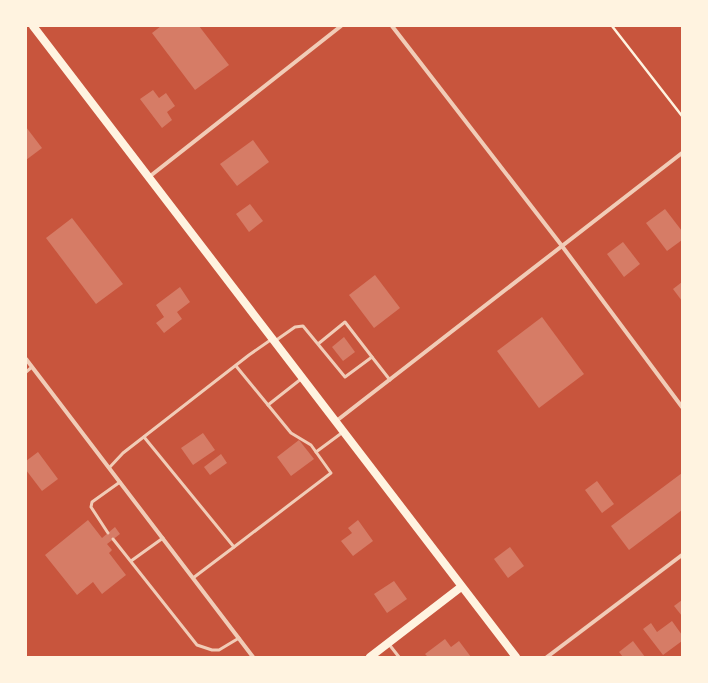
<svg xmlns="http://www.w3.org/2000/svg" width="708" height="683" font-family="'Exo 2',sans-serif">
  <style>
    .building { fill: #d67c66 }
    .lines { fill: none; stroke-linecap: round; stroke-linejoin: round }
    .path { stroke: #fff3e0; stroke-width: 2.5 }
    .service { stroke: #f1ccb7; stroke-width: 3 }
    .minor { stroke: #f1ccb7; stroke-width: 4 }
    .secondary { stroke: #fff3e0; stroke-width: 8 }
  </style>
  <rect width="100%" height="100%" fill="#c8553d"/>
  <g class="building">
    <path d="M161 26H199L229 65 195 90 152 33Z"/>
    <path d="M153 90 159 98 166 93 175 106 167 112 172 120 162 128 140 99Z"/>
    <path d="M26 127 42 148 26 160Z"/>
    <path d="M253 140 269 162 237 186 220 164Z"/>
    <path d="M250 204 263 221 249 232 236 214Z"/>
    <path d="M665 209 682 231V240L667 251 646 223Z"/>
    <path d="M72 218 123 284 96 304 46 238Z"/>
    <path d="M623 242 640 264 624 277 607 254Z"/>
    <path d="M375 275 400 308 374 328 349 295Z"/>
    <path d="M682 282V301L673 289Z"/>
    <path d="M180 287 190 302 177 312 182 319 164 333 156 323 164 317 156 305Z"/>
    <path d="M542 317 584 374 539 408 497 351Z"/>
    <path d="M344 337 355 352 343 361 332 347Z"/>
    <path d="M203 433 215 450 193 465 181 448Z"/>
    <path d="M299 440 314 459 291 476 277 457Z"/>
    <path d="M38 452 58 479 42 491 26 470V461Z"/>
    <path d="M221 454 227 463 210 475 204 467Z"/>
    <path d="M682 473V510L629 550 611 526Z"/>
    <path d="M597 481 614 504 602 513 585 490Z"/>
    <path d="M88 520 102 538 115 527 120 534 107 544 112 550 109 553 126 575 102 594 93 582 77 595 45 555Z"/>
    <path d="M358 520 373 541 353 556 341 541 352 533 348 528Z"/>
    <path d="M510 547 524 566 508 578 494 559Z"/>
    <path d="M394 581 407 599 387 613 374 594Z"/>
    <path d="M682 600V616L674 606Z"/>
    <path d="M672 621 682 635V641L663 655 643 629 651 623 657 632Z"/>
    <path d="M445 639 451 647 459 641 471 657H428L425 654Z"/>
    <path d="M633 641 645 657H623L619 652Z"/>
  </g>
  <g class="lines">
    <path class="path" d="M612 26 682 116"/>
    <g class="service">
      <path d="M275 341 295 327 303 326 345 377 372 357 345 322 318 344"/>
      <path d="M372 357 390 380"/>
      <path d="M26 372 32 367"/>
      <path d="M268 405 301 379"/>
      <path d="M144 437 234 547 331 473 311 445 291 433 236 366"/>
      <path d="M316 452 343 432"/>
      <path d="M109 468 123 453 249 355 272 339"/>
      <path d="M108 533 91 507 92 502 120 482"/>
      <path d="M113 539 197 645 212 650H219L239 638"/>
      <path d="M131 561 163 538"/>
      <path d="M193 578 234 547"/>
      <path d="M388 643 399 657"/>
    </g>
    <g class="minor">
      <path d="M392 26 562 246 682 407"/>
      <path d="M149 177 341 26"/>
      <path d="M26 359 253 657"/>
      <path d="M335 422 682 153"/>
      <path d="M547 657 682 555"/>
    </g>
    <g class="secondary">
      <path d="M33 26 516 657"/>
      <path d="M370 657 461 587"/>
    </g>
  </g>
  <rect width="708" height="683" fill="none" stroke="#fff3e0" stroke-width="54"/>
</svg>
